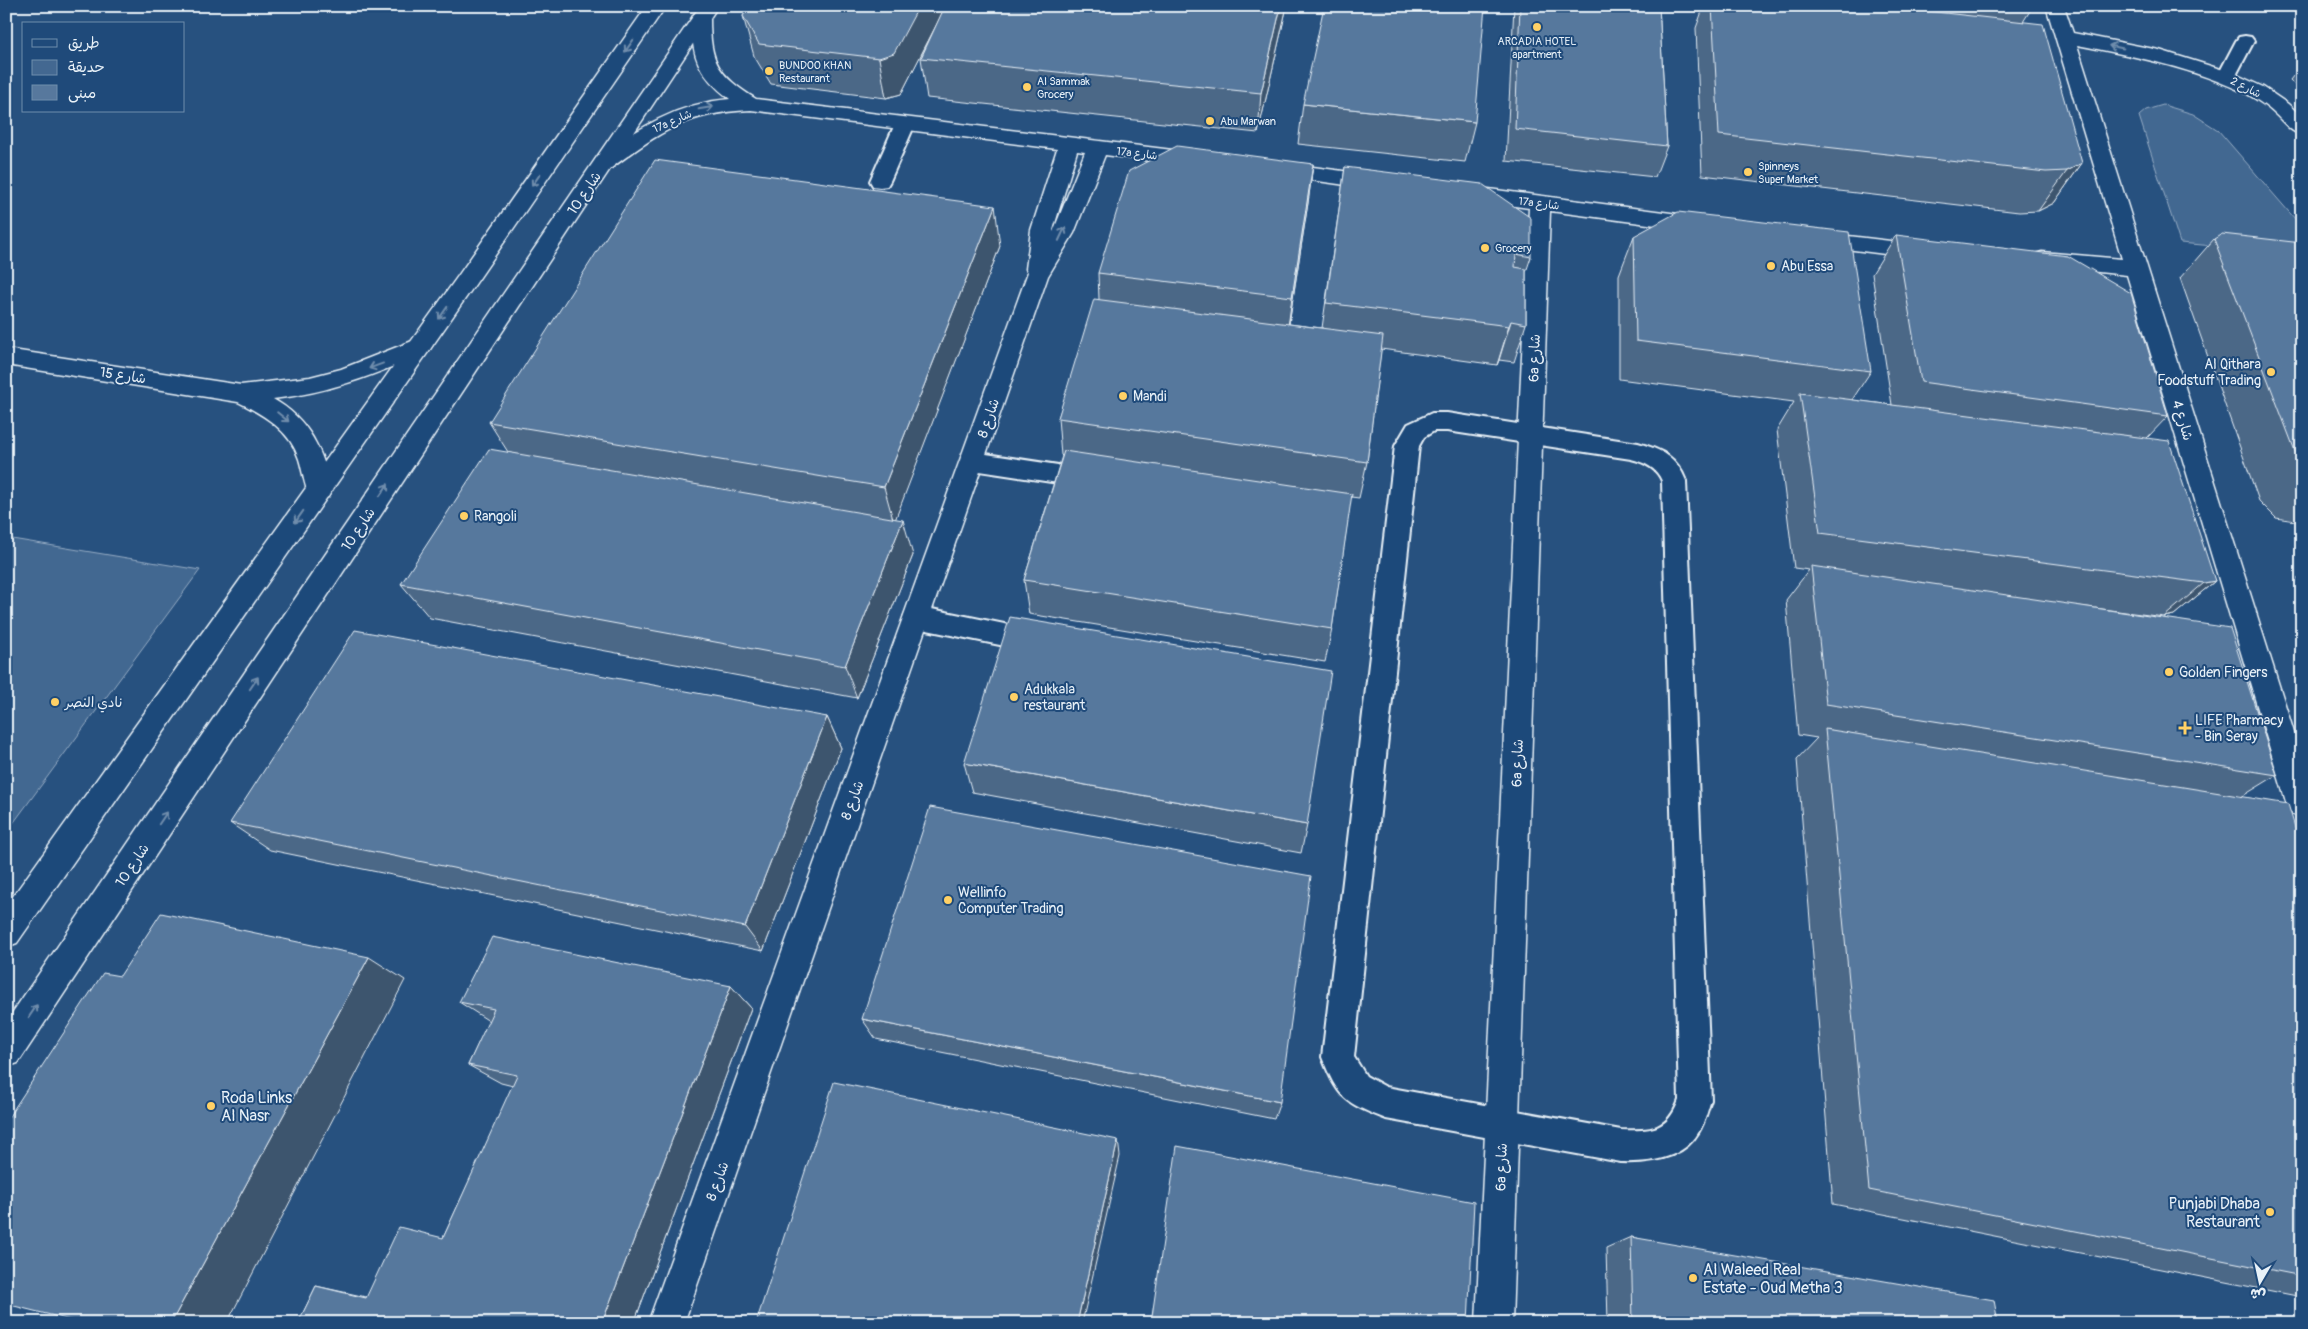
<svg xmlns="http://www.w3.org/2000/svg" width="2308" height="1329" font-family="Pangolin,'Playpen Sans Arabic',sans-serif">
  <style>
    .green { fill: #436891; stroke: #96acc4 }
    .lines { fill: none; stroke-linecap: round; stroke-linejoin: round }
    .service-casing { stroke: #e8f1f8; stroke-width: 4 }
    .minor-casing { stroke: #e8f1f8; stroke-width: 3 }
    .secondary-casing { stroke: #e8f1f8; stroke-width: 3 }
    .service { fill: #1f4a7a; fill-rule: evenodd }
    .minor { fill: #1f4a7a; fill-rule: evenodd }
    .secondary { fill: #1f4a7a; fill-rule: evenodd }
    .wall { fill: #4b6787; stroke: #e8f1f8 }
    .shaded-wall { fill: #3d546e; stroke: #e8f1f8 }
    .building { fill: #57789d; stroke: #e8f1f8 }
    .oneway { stroke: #6f8dac }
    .poi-dot { fill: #ffd166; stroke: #1f4a7a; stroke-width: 2 }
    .labels { text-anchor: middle; stroke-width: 4; stroke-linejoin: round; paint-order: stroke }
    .far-poi-label { font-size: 11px; fill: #e8f1f8; stroke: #1f4a7a; text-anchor: start }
    .far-street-label { font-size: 11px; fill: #e8f1f8; stroke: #1f4a7a }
    .street-label { font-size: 14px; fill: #e8f1f8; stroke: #1f4a7a }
    .poi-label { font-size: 14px; fill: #e8f1f8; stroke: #1f4a7a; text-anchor: start }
    .near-poi-label { font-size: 16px; fill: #e8f1f8; stroke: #1f4a7a; text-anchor: start }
  </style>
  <rect width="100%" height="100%" fill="#27517f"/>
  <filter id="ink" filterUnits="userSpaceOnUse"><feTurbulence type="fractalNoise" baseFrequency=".02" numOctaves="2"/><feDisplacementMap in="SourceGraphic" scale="10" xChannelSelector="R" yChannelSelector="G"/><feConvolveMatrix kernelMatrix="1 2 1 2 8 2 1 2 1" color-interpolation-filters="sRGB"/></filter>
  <g filter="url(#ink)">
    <g class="green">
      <path d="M2163 105 2193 114 2218 130 2302 227V254L2180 243 2139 116 2146 110Z"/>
      <path d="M6 538 200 570 6 833Z"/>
    </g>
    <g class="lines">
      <g class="service-casing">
        <g id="service">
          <path d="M2245 36 2251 37 2254 41 2235 77 2233 81 2226 83 2219 81 2217 77 2236 41 2239 37Z"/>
          <path d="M905 118 912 120 915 124 890 181 887 186 880 187 873 186 870 181 895 124 898 120Z"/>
          <path d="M1432 413H1447L1638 443C1662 450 1677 457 1686 481L1711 1100C1707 1111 1705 1123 1698 1133 1683 1159 1648 1163 1621 1162L1386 1119C1345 1103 1338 1098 1322 1057L1395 446 1408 424ZM1434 431H1447L1631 459C1644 462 1657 468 1662 481L1679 1100C1668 1131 1651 1131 1621 1130L1386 1087 1366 1076 1354 1057 1419 446 1424 437Z"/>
          <path d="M973 452 1091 470 1099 473 1103 479 1099 485 1091 488 973 470 965 467 961 461 965 455Z"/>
          <path d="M917 606 1039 631 1048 634 1052 642 1048 650 1039 653 917 628 908 625 904 617 908 609Z"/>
        </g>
      </g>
      <g class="minor-casing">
        <g id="minor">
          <path d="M2046 6H2064L2073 33 2159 50 2233 73 2263 87 2288 104 2302 117V135C2290 132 2284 122 2275 114 2267 106 2256 99 2247 94 2194 68 2134 56 2077 45L2302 758V818L2292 814 2287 805 2127 275 2042 266 2034 264 2031 259 2034 254 2042 252 2122 259Z"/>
          <path d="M701 12 708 14 710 18C710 63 718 75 756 99L1197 153 1204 155 1207 160 1204 165 1197 167 1105 155 1074 233 1048 276 684 1323H648L1028 272 1026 269 1031 230 1057 149 751 110C686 113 661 131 610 169L603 171 596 169 593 164 596 159C637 129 677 103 730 99 698 75 691 56 692 18L694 14ZM1077 151 1085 152 1053 232V230Z"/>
          <path d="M1275 162 1381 176 1388 178 1391 183 1388 188 1381 190 1268 174 1265 169 1268 164Z"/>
          <path d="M1466 186 1701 217 1709 219 1712 224 1709 229 1701 231 1550 211 1512 1323H1476L1529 208 1459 198 1455 193 1459 188Z"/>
          <path d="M1815 232 1924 245 1932 247 1935 252 1932 257 1924 259 1807 244 1804 239 1807 234Z"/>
          <path d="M420 338 428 340 432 346 428 352C373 375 333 392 273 399 309 419 323 451 332 490L328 497 319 500 310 497C304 485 303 472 299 459 290 430 264 415 238 402L6 365V349L241 385 310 377 341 369Z"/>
        </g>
      </g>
      <g class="secondary-casing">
        <g id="secondary">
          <path d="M647 6H666L474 286 17 943 6 947V906L458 276Z"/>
          <path d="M700 6H718L18 1063 6 1067V1022Z"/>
        </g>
      </g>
      <use href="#service" class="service"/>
      <use href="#minor" class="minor"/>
      <use href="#secondary" class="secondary"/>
    </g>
    <g class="wall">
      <path d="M749 6H1287L1258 133 927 98 921 58 935 27 901 94 886 98 771 84 754 56 743 16Z"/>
      <path d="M1514 6H1659L1667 146 1655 177 1506 161Z"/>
      <path d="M1704 6H2033L2023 22 2082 163 2054 203 2038 211 2019 212 1702 175 1696 28Z"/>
      <path d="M2302 65V93L2290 80Z"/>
      <path d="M1303 104 1475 122 1465 162 1298 144Z"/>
      <path d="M1313 164 1308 203 1289 324 1322 328 1345 167 1531 257 1526 272V324L1514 362 1499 360 1497 365 1381 349 1367 462 1359 498 1351 497 1332 629 1325 662 1029 614 1024 580 1062 456 1061 455 1058 418 1099 299 1098 273Z"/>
      <path d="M1896 235 2168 416 2147 438 2215 581 2174 615 2164 617 2079 606 2277 775 2241 797 2302 851V1297L1833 1204 1797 759 1817 738 1798 735 1786 600 1809 570 1794 568 1777 430 1794 402 1619 379V275L1634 236 1871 371 1852 400 1892 405 1872 274Z"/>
      <path d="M2214 239 2302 243V522L2276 518 2259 501 2180 278Z"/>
      <path d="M1000 246 895 519 913 555 857 698 430 618 401 584 508 452 489 422Z"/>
      <path d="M2302 576V590L2297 579Z"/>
      <path d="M827 717 841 748 763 951 270 850 230 823Z"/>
      <path d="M964 763 1307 825 1301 853 972 792Z"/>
      <path d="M731 986 751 1008 634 1323H298L316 1286 366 1297 443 1238 513 1086 501 1083 468 1065 489 1021 459 1002Z"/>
      <path d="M862 1019 1280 1102 1274 1119 876 1039Z"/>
      <path d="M1631 1237 1998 1323H1608L1606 1248Z"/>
    </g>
    <g class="shaded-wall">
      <path d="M919 6H946L901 94 886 98 879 58Z"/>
      <path d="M1281 6H1287L1258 133 1261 93Z"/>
      <path d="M2082 163 2054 203 2038 211 2067 171Z"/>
      <path d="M1313 164 1308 203 1287 335 1292 297Z"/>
      <path d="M995 206 1000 246 894 523 884 487Z"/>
      <path d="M1511 321 1499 360 1497 365 1509 326Z"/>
      <path d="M903 520 913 555 857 698 845 666Z"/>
      <path d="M2215 581 2174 615 2164 617 2204 583Z"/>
      <path d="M827 717 841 748 763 951 745 927Z"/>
      <path d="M369 957 405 980 227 1323H171Z"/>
      <path d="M731 986 751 1008 634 1323H602Z"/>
      <path d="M1118 1140 1120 1156 1082 1323H1077Z"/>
    </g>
    <g class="building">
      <path d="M749 6H919L894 53 879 58 759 44 743 16Z"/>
      <path d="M945 6H1281L1261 93 921 58Z"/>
      <path d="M1324 6H1485L1475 122 1303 104Z"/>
      <path d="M1520 6H1659L1667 146 1515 129Z"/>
      <path d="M1712 6H1882L2043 24 2082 163 2067 171 2046 172 1719 135Z"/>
      <path d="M1177 146 1313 164 1292 297 1098 273 1129 171Z"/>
      <path d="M655 160 995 206 884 487 489 422Z"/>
      <path d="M1345 167 1482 184 1531 218V257L1516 254 1515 267 1526 269V324L1511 321 1509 326 1326 303Z"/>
      <path d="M1678 212 1849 232 1871 371 1636 341 1634 236Z"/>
      <path d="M2222 234 2302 243V466L2300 464 2214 239Z"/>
      <path d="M1896 235 2068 256 2131 293 2168 416 1921 382Z"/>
      <path d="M1094 299 1383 336 1367 462 1058 418Z"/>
      <path d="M1800 393 2169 441 2215 581 2204 583 1820 533Z"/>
      <path d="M489 449 903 520 845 666 401 584Z"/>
      <path d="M1064 451 1352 494 1332 629 1024 580Z"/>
      <path d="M1811 566 2230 628 2277 775 1826 704Z"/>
      <path d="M1010 617 1331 671 1307 825 964 763Z"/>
      <path d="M355 630 827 717 745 927 230 823Z"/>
      <path d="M1825 729 2288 804 2302 851V1276L1869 1190Z"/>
      <path d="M930 807 1311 876 1280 1102 862 1019Z"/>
      <path d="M161 913 369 957 171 1323H83L6 1304V1121L103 973 120 976Z"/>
      <path d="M492 937 731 986 602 1323H298L316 1286 366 1298 399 1227 443 1238 517 1075 468 1065 494 1009 459 1002Z"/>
      <path d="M834 1082 1118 1140 1077 1323H756Z"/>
      <path d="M1177 1146 1474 1202 1468 1323H1151Z"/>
      <path d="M1631 1237 1994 1300 1998 1323H1633Z"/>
    </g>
    <defs><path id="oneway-shaft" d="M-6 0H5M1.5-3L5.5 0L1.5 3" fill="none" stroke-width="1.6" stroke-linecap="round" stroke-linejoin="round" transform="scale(1.25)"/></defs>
    <g class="oneway">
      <use href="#oneway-shaft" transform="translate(629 46) rotate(125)"/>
      <use href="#oneway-shaft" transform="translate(2116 47) rotate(-169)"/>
      <use href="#oneway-shaft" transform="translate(706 108) rotate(-10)"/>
      <use href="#oneway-shaft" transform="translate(536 180) rotate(125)"/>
      <use href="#oneway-shaft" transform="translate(1062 234) rotate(-65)"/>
      <use href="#oneway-shaft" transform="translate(443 313) rotate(125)"/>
      <use href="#oneway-shaft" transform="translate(376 366) rotate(160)"/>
      <use href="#oneway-shaft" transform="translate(283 417) rotate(39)"/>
      <use href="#oneway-shaft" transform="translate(384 490) rotate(-56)"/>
      <use href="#oneway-shaft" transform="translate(299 517) rotate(125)"/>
      <use href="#oneway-shaft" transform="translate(254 683) rotate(-56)"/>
      <use href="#oneway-shaft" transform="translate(163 818) rotate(-56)"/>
      <use href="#oneway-shaft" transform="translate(33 1011) rotate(-56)"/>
    </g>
  </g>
  <g class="poi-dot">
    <circle cx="1537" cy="27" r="5"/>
    <circle cx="769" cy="71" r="5"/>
    <circle cx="1027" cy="87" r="5"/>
    <circle cx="1210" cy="121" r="5"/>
    <circle cx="1748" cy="172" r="5"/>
    <circle cx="1485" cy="248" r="5"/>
    <circle cx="1771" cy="266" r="5"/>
    <circle cx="2271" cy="372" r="5"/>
    <circle cx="1123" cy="396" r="5"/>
    <circle cx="464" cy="516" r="5"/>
    <circle cx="2169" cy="672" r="5"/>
    <circle cx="1014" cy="697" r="5"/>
    <circle cx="55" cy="702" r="5"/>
    <path d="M2182.5 720.5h5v5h5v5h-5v5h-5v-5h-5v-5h5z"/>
    <circle cx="948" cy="900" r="5"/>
    <circle cx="211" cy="1106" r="5"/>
    <circle cx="2270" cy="1212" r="5"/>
    <circle cx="1693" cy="1278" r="5"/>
  </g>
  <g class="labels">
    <g class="far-poi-label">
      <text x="1537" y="45" text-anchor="middle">ARCADIA HOTEL<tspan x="1537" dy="13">apartment</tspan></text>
      <text x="779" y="69">BUNDOO KHAN<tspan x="779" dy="13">Restaurant</tspan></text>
      <text x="1037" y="85">Al Sammak<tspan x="1037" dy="13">Grocery</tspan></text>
      <text x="1220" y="125">Abu Marwan</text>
      <text x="1758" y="170">Spinneys<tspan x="1758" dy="13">Super Market</tspan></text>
      <text x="1495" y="252">Grocery</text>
    </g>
    <g class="far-street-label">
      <text transform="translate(2246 87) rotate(27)" y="4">شارع 2</text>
      <text transform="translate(672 121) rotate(-24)" y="4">17a شارع</text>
      <text transform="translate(1137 153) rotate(7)" y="4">17a شارع</text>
      <text transform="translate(1539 203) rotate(7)" y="4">17a شارع</text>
    </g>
    <g class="street-label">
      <text transform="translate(584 193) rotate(-56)" y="5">شارع 10</text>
      <text transform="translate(1534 358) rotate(-88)" y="5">6a شارع</text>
      <text transform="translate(123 375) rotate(9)" y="5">شارع 15</text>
      <text transform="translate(988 418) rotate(-71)" y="5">شارع 8</text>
      <text transform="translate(2183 420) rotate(73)" y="5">شارع 4</text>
      <text transform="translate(358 529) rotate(-56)" y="5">شارع 10</text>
      <text transform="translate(1517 763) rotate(-88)" y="5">6a شارع</text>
      <text transform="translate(852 800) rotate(-70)" y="5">شارع 8</text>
      <text transform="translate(132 865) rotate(-56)" y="5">شارع 10</text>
      <text transform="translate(1501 1167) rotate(-88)" y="5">6a شارع</text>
      <text transform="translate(717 1181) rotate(-70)" y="5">شارع 8</text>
    </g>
    <g class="poi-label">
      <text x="1781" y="271">Abu Essa</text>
      <text x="2261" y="369" text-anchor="end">Al Qithara<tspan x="2261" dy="16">Foodstuff Trading</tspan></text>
      <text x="1133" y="401">Mandi</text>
      <text x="474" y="521">Rangoli</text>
      <text x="2179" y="677">Golden Fingers</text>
      <text x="1024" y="694">Adukkala<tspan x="1024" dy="16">restaurant</tspan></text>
      <text x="65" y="707">نادي النصر</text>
      <text x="2195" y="725">LIFE Pharmacy<tspan x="2195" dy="16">- Bin Seray</tspan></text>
      <text x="958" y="897">Wellinfo<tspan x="958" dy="16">Computer Trading</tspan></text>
    </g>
    <g class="near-poi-label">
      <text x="221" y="1103">Roda Links<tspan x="221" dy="18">Al Nasr</tspan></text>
      <text x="2260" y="1209" text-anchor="end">Punjabi Dhaba<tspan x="2260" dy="18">Restaurant</tspan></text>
      <text x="1703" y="1275">Al Waleed Real<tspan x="1703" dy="18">Estate - Oud Metha 3</tspan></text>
    </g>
  </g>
  <rect width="2308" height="1329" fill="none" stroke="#1f4a7a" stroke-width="25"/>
  <rect x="12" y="12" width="2283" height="1304" fill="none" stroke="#e8f1f8" stroke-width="2" filter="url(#ink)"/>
  <rect x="22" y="22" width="162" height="90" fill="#1f4a7a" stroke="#6f8dac"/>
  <rect x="32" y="39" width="25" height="8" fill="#1f4a7a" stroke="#6f8dac"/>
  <text x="68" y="48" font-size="15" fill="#e8f1f8">طريق</text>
  <rect x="32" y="60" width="25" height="15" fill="#436891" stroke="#6f8dac"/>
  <text x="68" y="72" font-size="15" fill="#e8f1f8">حديقة</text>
  <rect x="32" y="85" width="25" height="15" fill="#57789d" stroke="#6f8dac"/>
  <text x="68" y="98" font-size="15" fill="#e8f1f8">مبنى</text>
  <g transform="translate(2260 1282) rotate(189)" stroke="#1f4a7a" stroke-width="4" paint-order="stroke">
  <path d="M0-4L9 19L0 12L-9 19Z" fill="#e8f1f8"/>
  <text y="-8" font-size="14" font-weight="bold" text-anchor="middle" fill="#e8f1f8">ش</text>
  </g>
</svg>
